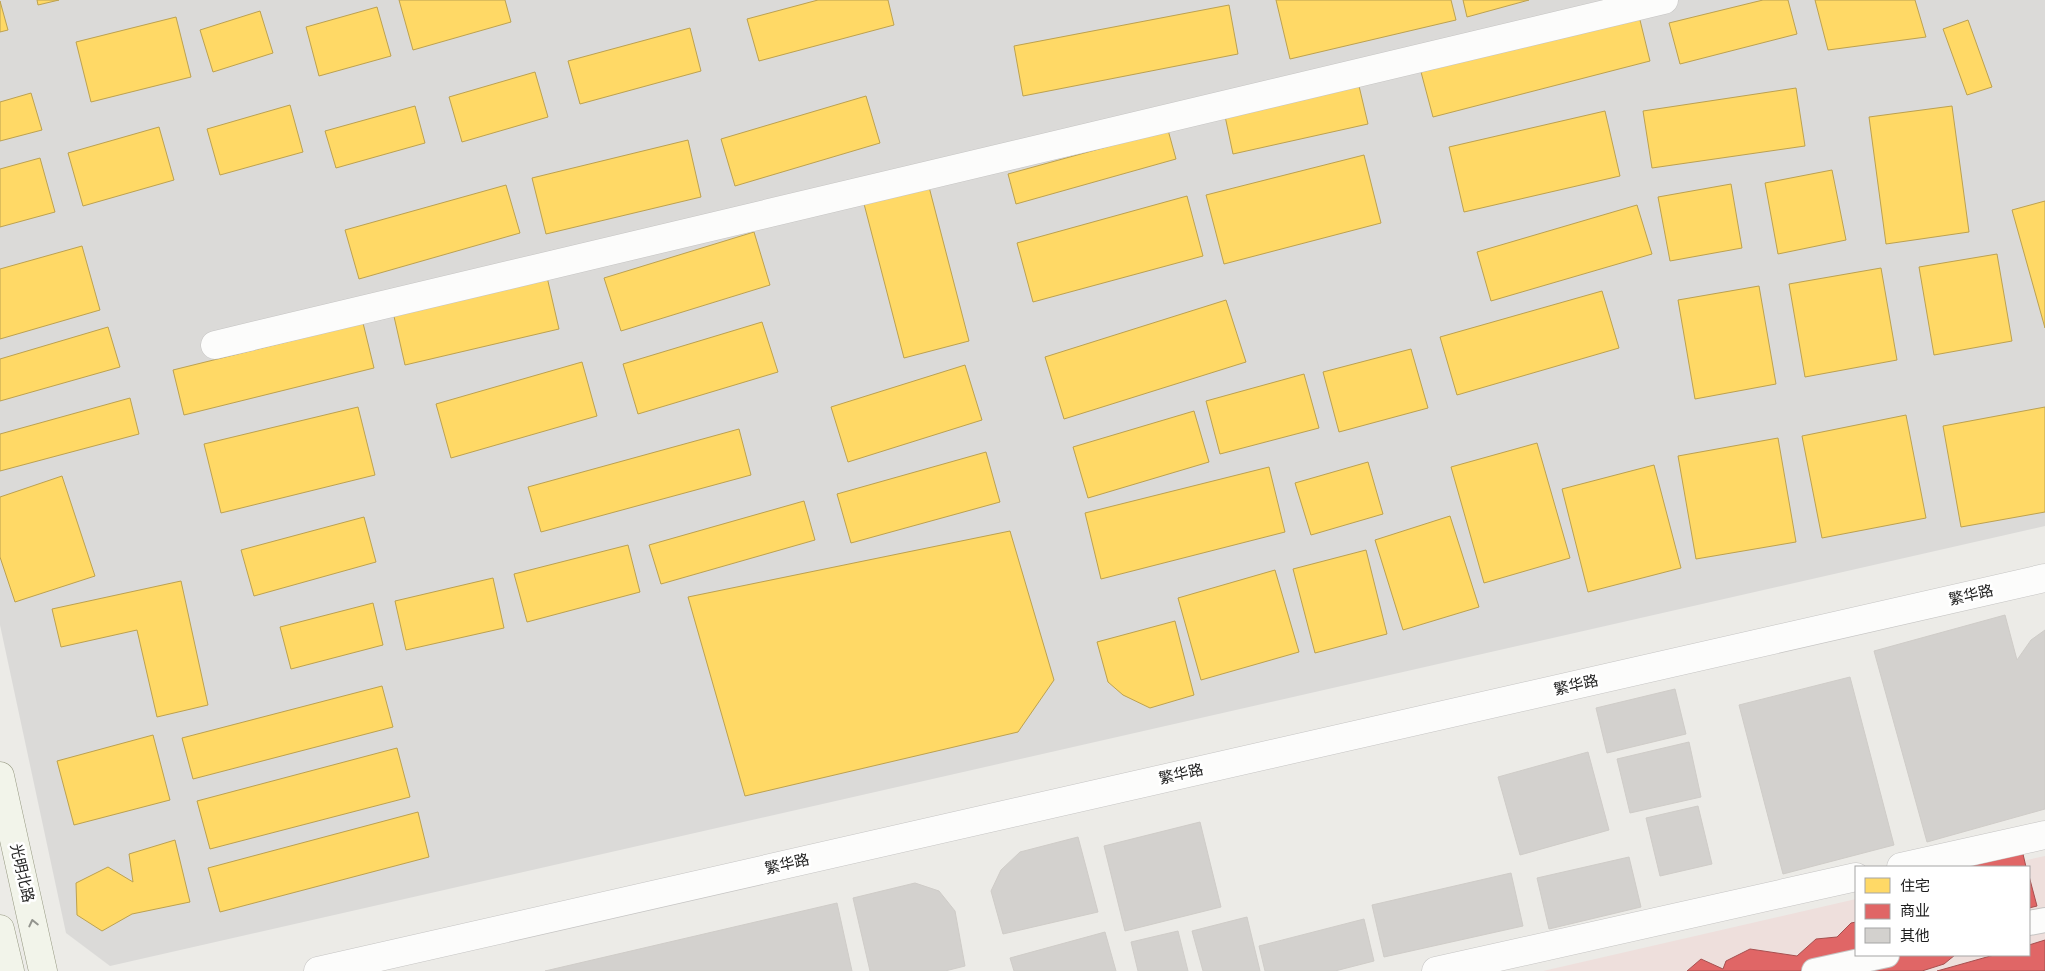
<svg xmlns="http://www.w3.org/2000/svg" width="2045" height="971" font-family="Inter,'Noto Sans SC',sans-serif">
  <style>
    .residential { fill: #dbdad8 }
    .commercial { fill: #eedfdc }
    .homes { fill: #ffd966; stroke: #bca150 }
    .shops { fill: #e06666; stroke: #a65050 }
    .building { fill: #d3d1ce; stroke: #cfccc8 }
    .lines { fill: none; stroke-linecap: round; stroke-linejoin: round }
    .pedestrian-casing { stroke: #c5c4c3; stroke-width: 26 }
    .minor-casing { stroke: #c5c4c3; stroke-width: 29 }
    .tertiary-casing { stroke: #c5c4c3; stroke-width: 29 }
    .secondary-casing { stroke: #93967e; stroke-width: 29 }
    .pedestrian { stroke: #fcfcfb; stroke-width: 24 }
    .minor { stroke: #fcfcfb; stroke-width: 28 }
    .tertiary { stroke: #fcfcfb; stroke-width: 28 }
    .secondary { stroke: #f2f4ea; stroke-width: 28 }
    .oneway { stroke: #93948e }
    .labels { text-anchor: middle; stroke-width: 5; stroke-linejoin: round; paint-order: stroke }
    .street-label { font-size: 15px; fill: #1e1e1e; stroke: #fff }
  </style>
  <rect width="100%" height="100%" fill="#ecebe7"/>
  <path class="residential" d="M0 0H2045V526L110 966 66 933 0 625Z"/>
  <path class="commercial" d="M2045 856V971H1543L1856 899V955H2029V867H1995Z"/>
  <g class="homes">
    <path d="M37 0H59L38 5Z"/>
    <path d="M399 0H505L511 22 413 50Z"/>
    <path d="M818 0H888L894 25 759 61 747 19Z"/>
    <path d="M1276 0H1451L1456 20 1290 59Z"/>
    <path d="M1463 0H1529L1467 17Z"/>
    <path d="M1763 0H1788L1797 34 1680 64 1669 23Z"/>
    <path d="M1815 0H1915L1926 37 1828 50Z"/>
    <path d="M0 1 8 30 0 32Z"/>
    <path d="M1229 5 1238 54 1023 96 1014 46Z"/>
    <path d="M377 7 391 56 319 76 306 27Z"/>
    <path d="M260 11 273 53 213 72 200 30Z"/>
    <path d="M1639 16 1650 61 1433 117 1421 72Z"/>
    <path d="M176 17 191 77 91 102 76 42Z"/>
    <path d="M1968 20 1992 87 1967 95 1943 29Z"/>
    <path d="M690 28 701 71 580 104 568 61Z"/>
    <path d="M535 72 548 117 462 142 449 97Z"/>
    <path d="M1359 86 1368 124 1233 154 1225 116Z"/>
    <path d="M1796 88 1805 146 1652 168 1643 111Z"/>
    <path d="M31 93 42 130 0 141V102Z"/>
    <path d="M866 96 880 143 735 186 721 139Z"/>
    <path d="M290 105 303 152 220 175 207 129Z"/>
    <path d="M415 106 425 143 336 168 325 131Z"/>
    <path d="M1952 106 1969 232 1886 244 1869 117Z"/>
    <path d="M1605 111 1620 176 1464 212 1449 147Z"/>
    <path d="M159 127 174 180 83 206 68 153Z"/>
    <path d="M1168 130 1176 159 1016 204 1008 174Z"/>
    <path d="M688 140 701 197 546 234 532 178Z"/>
    <path d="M1364 155 1381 223 1224 264 1206 195Z"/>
    <path d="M40 158 55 212 0 227V169Z"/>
    <path d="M1832 170 1846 240 1778 254 1765 183Z"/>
    <path d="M928 183 969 341 904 358 863 200Z"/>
    <path d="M1731 184 1742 248 1670 261 1658 197Z"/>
    <path d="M506 185 520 233 359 279 345 230Z"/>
    <path d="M1187 196 1203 256 1033 302 1017 243Z"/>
    <path d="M2045 201V328L2012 210Z"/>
    <path d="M1637 205 1652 254 1491 301 1477 252Z"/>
    <path d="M754 232 770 285 621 331 604 278Z"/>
    <path d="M82 246 100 310 0 339V269Z"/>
    <path d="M1997 254 2012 341 1934 355 1919 267Z"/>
    <path d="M1881 268 1897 360 1805 377 1789 284Z"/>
    <path d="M547 277 559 329 405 365 393 312Z"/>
    <path d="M1759 286 1776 384 1695 399 1678 300Z"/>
    <path d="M1602 291 1619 348 1457 395 1440 337Z"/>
    <path d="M1226 300 1246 362 1064 419 1045 357Z"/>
    <path d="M762 322 778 372 638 414 623 364Z"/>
    <path d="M363 323 374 368 184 415 173 370Z"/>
    <path d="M108 327 120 367 0 401V359Z"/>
    <path d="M1411 349 1428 408 1339 432 1323 372Z"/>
    <path d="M582 362 597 416 451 458 436 404Z"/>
    <path d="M965 365 982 420 848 462 831 407Z"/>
    <path d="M1304 374 1319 428 1220 454 1206 401Z"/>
    <path d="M130 398 139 434 0 471V434Z"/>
    <path d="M358 407 375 475 221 513 204 444Z"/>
    <path d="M2045 407V512L1961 527 1943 426Z"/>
    <path d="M1194 411 1209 462 1088 498 1073 447Z"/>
    <path d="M1906 415 1926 518 1822 538 1802 436Z"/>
    <path d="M739 429 751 475 541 532 528 487Z"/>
    <path d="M1778 438 1796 542 1696 559 1678 456Z"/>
    <path d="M1537 443 1570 558 1484 583 1451 467Z"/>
    <path d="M986 452 1000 502 851 543 837 494Z"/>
    <path d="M1368 462 1383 514 1311 535 1295 483Z"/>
    <path d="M1654 465 1681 568 1588 592 1562 489Z"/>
    <path d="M1269 467 1285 532 1101 579 1085 513Z"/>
    <path d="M62 476 95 576 15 602 0 557V497Z"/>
    <path d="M804 501 815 540 661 584 649 545Z"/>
    <path d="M1450 516 1479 607 1403 630 1375 540Z"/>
    <path d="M364 517 376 562 254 596 241 550Z"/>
    <path d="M1010 531 1054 680 1018 732 745 796 688 597Z"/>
    <path d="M628 545 640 592 527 622 514 574Z"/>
    <path d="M1366 550 1387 634 1315 653 1293 569Z"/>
    <path d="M1275 570 1299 652 1201 680 1178 598Z"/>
    <path d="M493 578 504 628 406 650 395 601Z"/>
    <path d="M181 581 208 705 157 717 137 630 61 647 52 609Z"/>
    <path d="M373 603 383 645 291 669 280 627Z"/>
    <path d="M1175 621 1194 695 1150 708 1123 695 1108 682 1097 642Z"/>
    <path d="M382 686 393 727 193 779 182 738Z"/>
    <path d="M153 735 170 800 74 825 57 761Z"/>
    <path d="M397 748 410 797 210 849 197 801Z"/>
    <path d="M418 812 429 857 220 912 208 868Z"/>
    <path d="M175 840 190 902 132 914 102 931 77 915 76 883 108 867 133 882 129 854Z"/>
  </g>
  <g class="shops">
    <path d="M2023 854 2026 867H1965L1971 863Z"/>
    <path d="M2029 876 2037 906 2029 908Z"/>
    <path d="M1856 922V955H1955L1944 964 1922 971H1687L1701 959 1723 969 1726 961 1750 949 1797 956 1816 939 1837 937 1851 923Z"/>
    <path d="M2045 940V971H1937L1994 955H2029V945Z"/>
  </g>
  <g class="building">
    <path d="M2005 615 2017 660 2031 640 2045 630V809L1927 842 1874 651Z"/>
    <path d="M1850 677 1894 845 1783 874 1739 705Z"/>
    <path d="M1675 689 1686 734 1607 753 1596 708Z"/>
    <path d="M1689 742 1701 797 1630 813 1617 759Z"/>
    <path d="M1588 752 1609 830 1520 855 1498 777Z"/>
    <path d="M1698 806 1712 864 1660 876 1646 818Z"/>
    <path d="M1200 822 1221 907 1125 931 1104 846Z"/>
    <path d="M1078 837 1098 912 1003 934 991 891 1001 870 1020 852Z"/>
    <path d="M1629 857 1641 907 1549 929 1537 878Z"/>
    <path d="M1511 873 1523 926 1384 957 1372 905Z"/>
    <path d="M915 883 939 891 955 911 965 966 945 971H870L853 898Z"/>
    <path d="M837 903 852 971H545Z"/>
    <path d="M1247 917 1260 971H1203L1192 931Z"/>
    <path d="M1364 919 1374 961 1335 971H1265L1259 946Z"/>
    <path d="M1178 931 1188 971H1138L1131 942Z"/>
    <path d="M1105 932 1116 971H1014L1010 958Z"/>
  </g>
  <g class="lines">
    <g class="pedestrian-casing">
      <g id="pedestrian">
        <path d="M2029 923 2045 920"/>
        <path d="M1814 971 1887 955"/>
      </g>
    </g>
    <g class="minor-casing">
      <g id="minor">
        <path d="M215 345 1664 0"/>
        <path d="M1901 867 2045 835"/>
        <path d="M1436 971 1856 877"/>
      </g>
    </g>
    <g class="tertiary-casing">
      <path id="tertiary" d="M318 971 2045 578"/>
    </g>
    <g class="secondary-casing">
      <g id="secondary">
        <path d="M0 776 43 971"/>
        <path d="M0 929 10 971"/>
      </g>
    </g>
    <use href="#pedestrian" class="pedestrian"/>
    <use href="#minor" class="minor"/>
    <use href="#tertiary" class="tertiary"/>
    <use href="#secondary" class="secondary"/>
  </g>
  <defs><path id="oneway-chevron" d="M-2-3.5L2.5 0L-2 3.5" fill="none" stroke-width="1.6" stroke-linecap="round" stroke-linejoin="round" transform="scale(1.25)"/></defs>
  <use class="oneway" href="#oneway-chevron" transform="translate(33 923) rotate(-103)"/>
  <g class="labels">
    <g class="street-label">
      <text transform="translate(1971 595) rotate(-13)" y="5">繁华路</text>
      <text transform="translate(1576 685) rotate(-13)" y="5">繁华路</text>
      <text transform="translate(1181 774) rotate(-13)" y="5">繁华路</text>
      <text transform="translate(787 864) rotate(-13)" y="5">繁华路</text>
      <text transform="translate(22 873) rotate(77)" y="5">光明北路</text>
    </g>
  </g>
  <rect x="1855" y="866" width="175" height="90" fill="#ffffff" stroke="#a5a5a5"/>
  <rect x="1865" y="878" width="25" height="15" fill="#ffd966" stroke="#a5a5a5"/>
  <text x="1900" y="891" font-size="15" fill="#1e1e1e">住宅</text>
  <rect x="1865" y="904" width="25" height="15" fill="#e06666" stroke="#a5a5a5"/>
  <text x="1900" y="916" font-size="15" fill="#1e1e1e">商业</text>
  <rect x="1865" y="928" width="25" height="15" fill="#d3d1ce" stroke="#a5a5a5"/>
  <text x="1900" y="941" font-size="15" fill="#1e1e1e">其他</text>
</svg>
